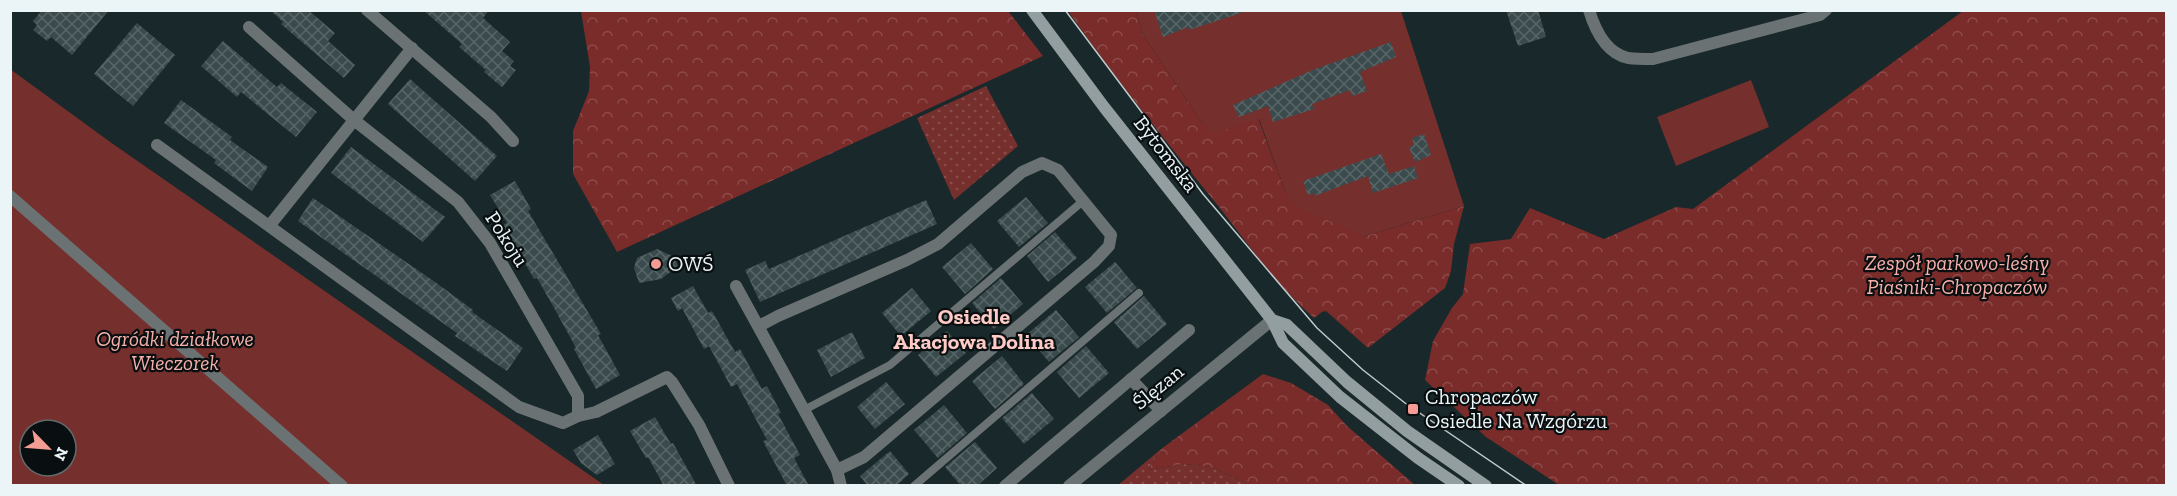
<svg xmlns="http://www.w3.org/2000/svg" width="2177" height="496" font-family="'Zilla Slab',serif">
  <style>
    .grass { fill: url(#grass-dots) }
    .forest { fill: url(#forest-crowns) }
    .garden { fill: #752f2c; fill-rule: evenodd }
    .building { fill: url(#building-cross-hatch) }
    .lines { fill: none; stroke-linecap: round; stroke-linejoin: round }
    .service { stroke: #6a7273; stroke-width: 8 }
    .minor { stroke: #6a7273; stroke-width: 12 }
    .secondary { stroke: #929ea0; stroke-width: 12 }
    .tram { stroke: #c0cacc; stroke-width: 1.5 }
    .poi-dot { fill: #f59c94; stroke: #090f10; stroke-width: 2 }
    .labels { text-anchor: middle; stroke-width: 4.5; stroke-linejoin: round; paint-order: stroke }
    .street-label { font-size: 21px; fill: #ebf4f6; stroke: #090f10 }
    .park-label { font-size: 21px; font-style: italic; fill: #f6b0a9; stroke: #090f10 }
    .poi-label { font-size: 21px; fill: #ebf4f6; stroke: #090f10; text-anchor: start }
    .neighbourhood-label { font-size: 22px; font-weight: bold; fill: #ffcbc6; stroke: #090f10 }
  </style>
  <defs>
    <pattern id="grass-dots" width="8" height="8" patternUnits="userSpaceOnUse" patternTransform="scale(1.5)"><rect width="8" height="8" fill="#752f2c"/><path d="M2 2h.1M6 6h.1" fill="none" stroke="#894e4b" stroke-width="1.8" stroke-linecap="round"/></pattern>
    <pattern id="forest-crowns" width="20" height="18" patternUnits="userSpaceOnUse" patternTransform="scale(1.5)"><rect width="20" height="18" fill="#7a2c2a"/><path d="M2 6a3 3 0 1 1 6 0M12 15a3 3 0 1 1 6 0" fill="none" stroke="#8d4b4a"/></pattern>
    <pattern id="building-cross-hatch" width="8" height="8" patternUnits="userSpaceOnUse" patternTransform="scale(1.5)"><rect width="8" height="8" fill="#3b4b4d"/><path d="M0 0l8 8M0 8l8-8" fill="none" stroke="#586667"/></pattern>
  </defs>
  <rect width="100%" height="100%" fill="#19282a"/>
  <g class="grass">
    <path d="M986 86 1018 146 954 200 917 118Z"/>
    <path d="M1161 449 1148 470 1184 464 1211 467 1249 485 1117 486Z"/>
  </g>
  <g class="forest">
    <path d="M581 11H1008L1043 56 617 252 573 174V131L589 91 590 67Z"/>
    <path d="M1068 11H1136L1143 35 1201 121 1258 118 1286 194 1365 236 1464 206 1454 244 1451 271 1445 288 1368 348 1326 311 1322 312 1314 318C1277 286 1249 245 1219 207 1167 143 1115 78 1068 11Z"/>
    <path d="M1963 11H2166V485H1559L1486 437 1425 380 1433 341 1452 308 1463 294 1470 244 1511 239 1530 208 1604 239 1676 207 1693 209Z"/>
    <path d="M1263 374 1291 383 1328 405 1347 426 1415 485H1249L1211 467 1184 464 1148 470 1161 449Z"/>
  </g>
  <g class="garden">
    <path d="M1136 11H1401L1464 206 1365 236 1296 207 1286 194 1259 119 1214 133 1201 121 1143 35Z"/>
    <path d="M10 69 113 144 604 485H11ZM30 430H66V466H30Z"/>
    <path d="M1751 80 1769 127 1676 166 1657 117Z"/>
  </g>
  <g class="building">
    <path d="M42 10H109L72 55 51 37 47 41 33 30 37 25 33 21Z"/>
    <path d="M270 10H308L335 33 328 41 355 65 344 78 281 24 283 22Z"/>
    <path d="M423 10H489L483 18 510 42 502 51 514 61 510 66 516 70 502 87 484 72 486 70 459 47 462 44Z"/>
    <path d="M1154 10H1241V13L1189 30 1188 27 1163 37Z"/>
    <path d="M1506 10H1538L1546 37 1518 46Z"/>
    <path d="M137 23 175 55 133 106 94 74Z"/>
    <path d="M223 41 277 87 281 83 317 112 296 137 241 92 237 97 201 66Z"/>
    <path d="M1391 42 1396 57 1360 72 1367 91 1352 96 1350 90 1312 104 1314 109 1273 122 1268 106 1239 117 1233 105 1315 69Z"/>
    <path d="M410 79 497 156 475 181 388 104Z"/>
    <path d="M181 100 232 137 230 140 268 167 252 191 214 163 216 160 164 123Z"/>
    <path d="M1424 134 1431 155 1415 162 1409 147 1414 145 1412 138Z"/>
    <path d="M351 147 445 217 423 242 331 173Z"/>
    <path d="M1381 154 1389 174 1414 166 1418 178 1373 193 1368 176 1314 196 1313 193 1308 195 1303 181Z"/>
    <path d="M515 181 531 209 528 211 601 334 598 335 620 375 596 389 574 349 576 348 553 306 537 278 534 279 503 225 507 223 490 195Z"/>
    <path d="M1026 197 1048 223 1019 247 997 221Z"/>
    <path d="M313 198 435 282 473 310 472 312 523 348 507 371 455 336 457 333 298 221Z"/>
    <path d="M926 200 937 224 760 302 745 270 765 261 769 269Z"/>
    <path d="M1055 232 1077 258 1048 282 1027 256Z"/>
    <path d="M971 243 993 269 965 294 942 267Z"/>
    <path d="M657 249 672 256 676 261 678 266 661 279 639 283 634 268 637 258Z"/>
    <path d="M1115 262 1137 288 1107 313 1085 287Z"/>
    <path d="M1001 278 1023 304 994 329 972 303Z"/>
    <path d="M693 286 708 313 712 311 735 352 740 349 762 389 767 386 781 413 778 414 800 455 794 458 809 486H787L763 441 767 440 737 384 731 387 709 346 704 349 682 308 678 311 671 298Z"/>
    <path d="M912 288 931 311 901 336 882 313Z"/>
    <path d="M1144 296 1167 324 1137 349 1114 322Z"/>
    <path d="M1056 310 1079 337 1049 362 1026 335Z"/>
    <path d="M947 331 966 353 936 377 918 355Z"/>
    <path d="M852 332 865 358 831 377 817 350Z"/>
    <path d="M1086 346 1109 373 1079 398 1057 372Z"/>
    <path d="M1002 356 1024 384 995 409 972 381Z"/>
    <path d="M886 382 905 404 875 429 857 407Z"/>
    <path d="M1032 393 1054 419 1024 444 1002 418Z"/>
    <path d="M944 405 967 433 938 458 914 430Z"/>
    <path d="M655 417 671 444 673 443 697 486H664L648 457 646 458 630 431Z"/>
    <path d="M598 435 615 464 597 475 581 463 573 450Z"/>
    <path d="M975 442 997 468 977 486H961L945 467Z"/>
    <path d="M890 451 909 474 896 486H868L860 476Z"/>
  </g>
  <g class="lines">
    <g class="service">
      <path d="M804 410 890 365 1083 201"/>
      <path d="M914 486 1139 293"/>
    </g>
    <g class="minor">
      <path d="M367 10 491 117 513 141"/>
      <path d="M1589 10C1595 30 1606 53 1628 58 1636 59 1645 59 1653 59L1820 15 1826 10"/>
      <path d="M249 27 354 120 458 202 490 243 578 396V416"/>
      <path d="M157 145 519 407 563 423 578 416 596 412 667 377 672 382 699 425 729 486"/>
      <path d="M10 196 342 486"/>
      <path d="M270 225 412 48"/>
      <path d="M736 286 837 470 841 486"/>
      <path d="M759 326 778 316 907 260 938 244 1022 172 1042 163 1058 170 1111 235 1109 246 1094 262 864 457 837 470"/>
      <path d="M1131 379 1161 411"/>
      <path d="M1005 486 1189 330"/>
      <path d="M1069 486 1272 320"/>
    </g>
    <g class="secondary">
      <path d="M1032 10 1104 107 1272 320 1283 343 1340 397 1418 458 1459 486"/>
      <path d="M1272 320 1287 325 1347 382 1407 431 1486 486"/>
    </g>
    <path class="tram" d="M1065 10 1203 194 1317 328 1363 370 1405 403 1527 486"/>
  </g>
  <g class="poi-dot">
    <circle cx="656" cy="264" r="6"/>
    <rect x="1407" y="403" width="12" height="12" rx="3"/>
  </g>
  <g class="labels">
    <g class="street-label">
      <text transform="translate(1166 154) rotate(52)" y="7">Bytomska</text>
      <text transform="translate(507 239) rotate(57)" y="7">Pokoju</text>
      <text transform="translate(1158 387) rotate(-39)" y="7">Ślęzan</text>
    </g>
    <g class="park-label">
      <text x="1957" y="270">Zespół parkowo-leśny<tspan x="1957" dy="24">Piaśniki-Chropaczów</tspan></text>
      <text x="175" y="346">Ogródki działkowe<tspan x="175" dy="24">Wieczorek</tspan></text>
    </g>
    <g class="poi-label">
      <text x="668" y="271">OWŚ</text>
      <text x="1425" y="404">Chropaczów<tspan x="1425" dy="24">Osiedle Na Wzgórzu</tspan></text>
    </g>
    <g class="neighbourhood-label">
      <text x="974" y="324">Osiedle<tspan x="974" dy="25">Akacjowa Dolina</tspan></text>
    </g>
  </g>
  <rect width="2177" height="496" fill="none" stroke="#ebf4f6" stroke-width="24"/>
  <g transform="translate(48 448) rotate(115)"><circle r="28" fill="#090f10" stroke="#636b6c" stroke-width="1.5"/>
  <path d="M0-4.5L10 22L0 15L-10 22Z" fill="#f59c94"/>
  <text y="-9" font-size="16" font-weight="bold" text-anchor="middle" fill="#ebf4f6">N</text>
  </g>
</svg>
